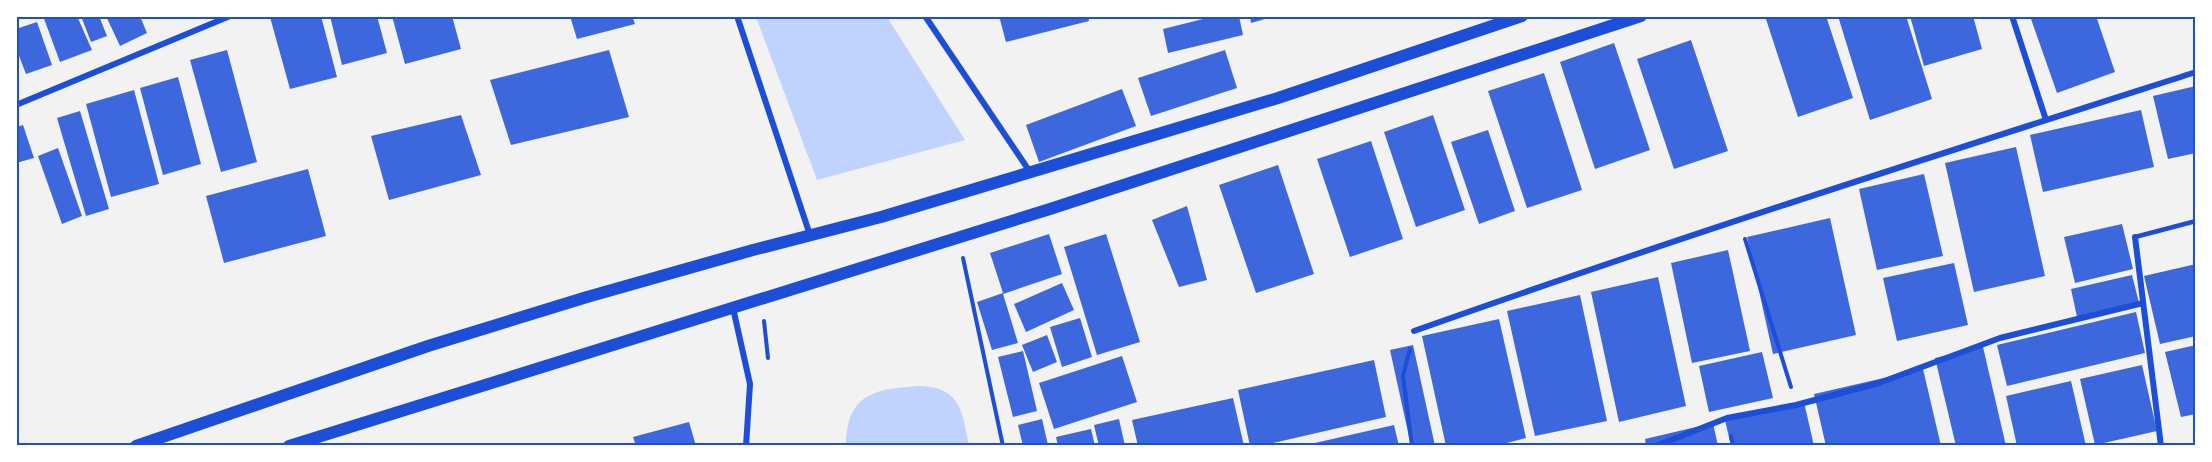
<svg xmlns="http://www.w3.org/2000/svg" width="2212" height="462" font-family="'IBM Plex Sans',sans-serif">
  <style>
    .water { fill: #bfd3fe }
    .building { fill: #3d67dc }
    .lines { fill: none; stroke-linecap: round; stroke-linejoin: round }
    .path { stroke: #1d4ed8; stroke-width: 4 }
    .service { stroke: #1d4ed8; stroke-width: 4.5 }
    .minor { stroke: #1d4ed8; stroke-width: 6 }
    .secondary { stroke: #1d4ed8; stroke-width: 12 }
    .neatline { fill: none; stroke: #1d4ed8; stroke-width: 2 }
  </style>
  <rect width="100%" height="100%" fill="#f2f2f2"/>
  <g class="water">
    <path d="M756 17H887L965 140 817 180Z"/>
    <path d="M920 386C961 387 962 412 969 445H846C847 393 875 389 920 386Z"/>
  </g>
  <g class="building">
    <path d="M43 16H77L92 50 60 62Z"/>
    <path d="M81 16H99L107 36 91 42Z"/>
    <path d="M106 16H140L147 33 120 46Z"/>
    <path d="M321 16 337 77 290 89 270 17Z"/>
    <path d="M330 16H377L387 53 342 65Z"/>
    <path d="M392 16H452L461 49 405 64Z"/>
    <path d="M570 16H632L635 24 577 39Z"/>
    <path d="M999 16H1088L1089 21 1006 42Z"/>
    <path d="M1215 16H1239L1243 35 1168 53 1163 29Z"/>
    <path d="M1250 16H1272V17L1251 23Z"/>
    <path d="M1765 16H1826L1853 98 1798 117Z"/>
    <path d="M1838 16H1906L1932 99 1870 120Z"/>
    <path d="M1910 16H1973L1982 49 1924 66Z"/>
    <path d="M2030 16H2096L2115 72 2057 93Z"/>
    <path d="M37 22 52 65 26 74 16 48V29Z"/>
    <path d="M1691 40 1728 151 1674 169 1637 59Z"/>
    <path d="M1614 43 1650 150 1595 169 1560 62Z"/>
    <path d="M227 50 257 162 221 172 190 60Z"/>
    <path d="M609 50 629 117 511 145 490 80Z"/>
    <path d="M1225 50 1237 88 1151 116 1138 78Z"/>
    <path d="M1544 73 1582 190 1527 208 1488 91Z"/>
    <path d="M178 77 201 164 163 175 140 88Z"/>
    <path d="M2196 86V153L2168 159 2153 96Z"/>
    <path d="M1122 89 1136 126 1039 162 1026 125Z"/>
    <path d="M134 90 159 184 111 197 86 104Z"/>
    <path d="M2141 110 2154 167 2043 192 2030 135Z"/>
    <path d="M80 111 109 209 86 216 57 118Z"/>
    <path d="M461 115 481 175 389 200 371 136Z"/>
    <path d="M1433 115 1465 210 1416 227 1384 132Z"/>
    <path d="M23 125 34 158 16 163V127Z"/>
    <path d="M1488 130 1515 211 1479 224 1451 142Z"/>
    <path d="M1371 141 1403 239 1350 257 1317 159Z"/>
    <path d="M2016 147 2045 276 1974 292 1945 163Z"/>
    <path d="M58 148 82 216 62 224 38 156Z"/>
    <path d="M1278 165 1314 274 1256 293 1219 185Z"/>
    <path d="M308 169 326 236 224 263 206 196Z"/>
    <path d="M1924 174 1943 256 1877 270 1859 189Z"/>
    <path d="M1187 206 1207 280 1179 287 1152 220Z"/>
    <path d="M1830 218 1856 335 1773 354 1747 237Z"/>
    <path d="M2122 224 2133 269 2075 283 2064 237Z"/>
    <path d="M1049 234 1062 274 1003 294 1018 343 992 350 977 302 1003 293 990 253Z"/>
    <path d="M1106 234 1140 342 1097 355 1064 247Z"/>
    <path d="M1728 250 1750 351 1692 363 1671 263Z"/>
    <path d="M1954 263 1968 325 1897 341 1883 278Z"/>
    <path d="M2196 264V336L2160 344 2144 276Z"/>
    <path d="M2132 275 2139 303 2077 317 2071 289Z"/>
    <path d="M1658 277 1686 406 1619 422 1591 292Z"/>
    <path d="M1062 283 1074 310 1026 332 1014 304Z"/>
    <path d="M1580 295 1607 421 1535 436 1507 311Z"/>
    <path d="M2136 312 2145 353 2007 386 1997 345Z"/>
    <path d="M1080 318 1092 357 1062 367 1050 327Z"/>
    <path d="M1499 319 1526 438 1495 446H1446L1422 336Z"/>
    <path d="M1047 335 1057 362 1033 372 1022 345Z"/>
    <path d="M1413 345 1435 446H1411L1390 350Z"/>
    <path d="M2196 345V414L2181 417 2165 352Z"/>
    <path d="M1983 347 2006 446H1956L1935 358Z"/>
    <path d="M1023 351 1037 411 1013 417 998 357Z"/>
    <path d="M1762 352 1773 398 1709 412 1699 366Z"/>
    <path d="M1122 356 1137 402 1054 429 1039 383Z"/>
    <path d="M1374 360 1386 417 1260 446H1250L1238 390Z"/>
    <path d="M2142 365 2157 431 2095 445 2080 379Z"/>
    <path d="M1923 369 1941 446H1826L1814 394Z"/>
    <path d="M2071 381 2086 446H2017L2006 396Z"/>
    <path d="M1233 398 1244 446H1138L1132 420Z"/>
    <path d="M1804 402 1814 446H1731L1725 420Z"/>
    <path d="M1042 419 1048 445 1023 446 1018 425Z"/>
    <path d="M1119 419 1125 446H1099L1094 425Z"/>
    <path d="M689 422 696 446H636L633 437Z"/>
    <path d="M1713 423 1718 446H1646L1645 439Z"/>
    <path d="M1394 425 1399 446H1306V445Z"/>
    <path d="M1091 429 1095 446H1058L1056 437Z"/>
  </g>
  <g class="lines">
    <g class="path">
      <path d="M1745 239 1791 387"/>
      <path d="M963 258 1003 446"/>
      <path d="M764 321 768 358"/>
      <path d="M1410 349 1403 376 1412 446"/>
      <path d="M1731 436 1733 446"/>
    </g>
    <path class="service" d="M2135 237 2196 221"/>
    <g class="minor">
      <path d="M737 16 810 235"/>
      <path d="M925 16 1030 172"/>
      <path d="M2012 16 2046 120"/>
      <path d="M16 105 230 16"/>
      <path d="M2135 237 2161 446"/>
      <path d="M733 308 750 384 746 446"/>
      <path d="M1414 331C1673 239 1934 156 2196 72"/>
      <path d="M1656 446 1727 418 1796 405 1879 383 2000 338 2143 303"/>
    </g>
    <g class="secondary">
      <path d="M136 446 428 346 587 297 753 250 881 217 1278 98 1522 16"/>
      <path d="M289 446 1050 209 1641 16"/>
    </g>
  </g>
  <rect width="2212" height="462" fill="none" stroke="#ffffff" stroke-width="36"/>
  <rect x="18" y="18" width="2176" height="426" class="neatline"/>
</svg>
